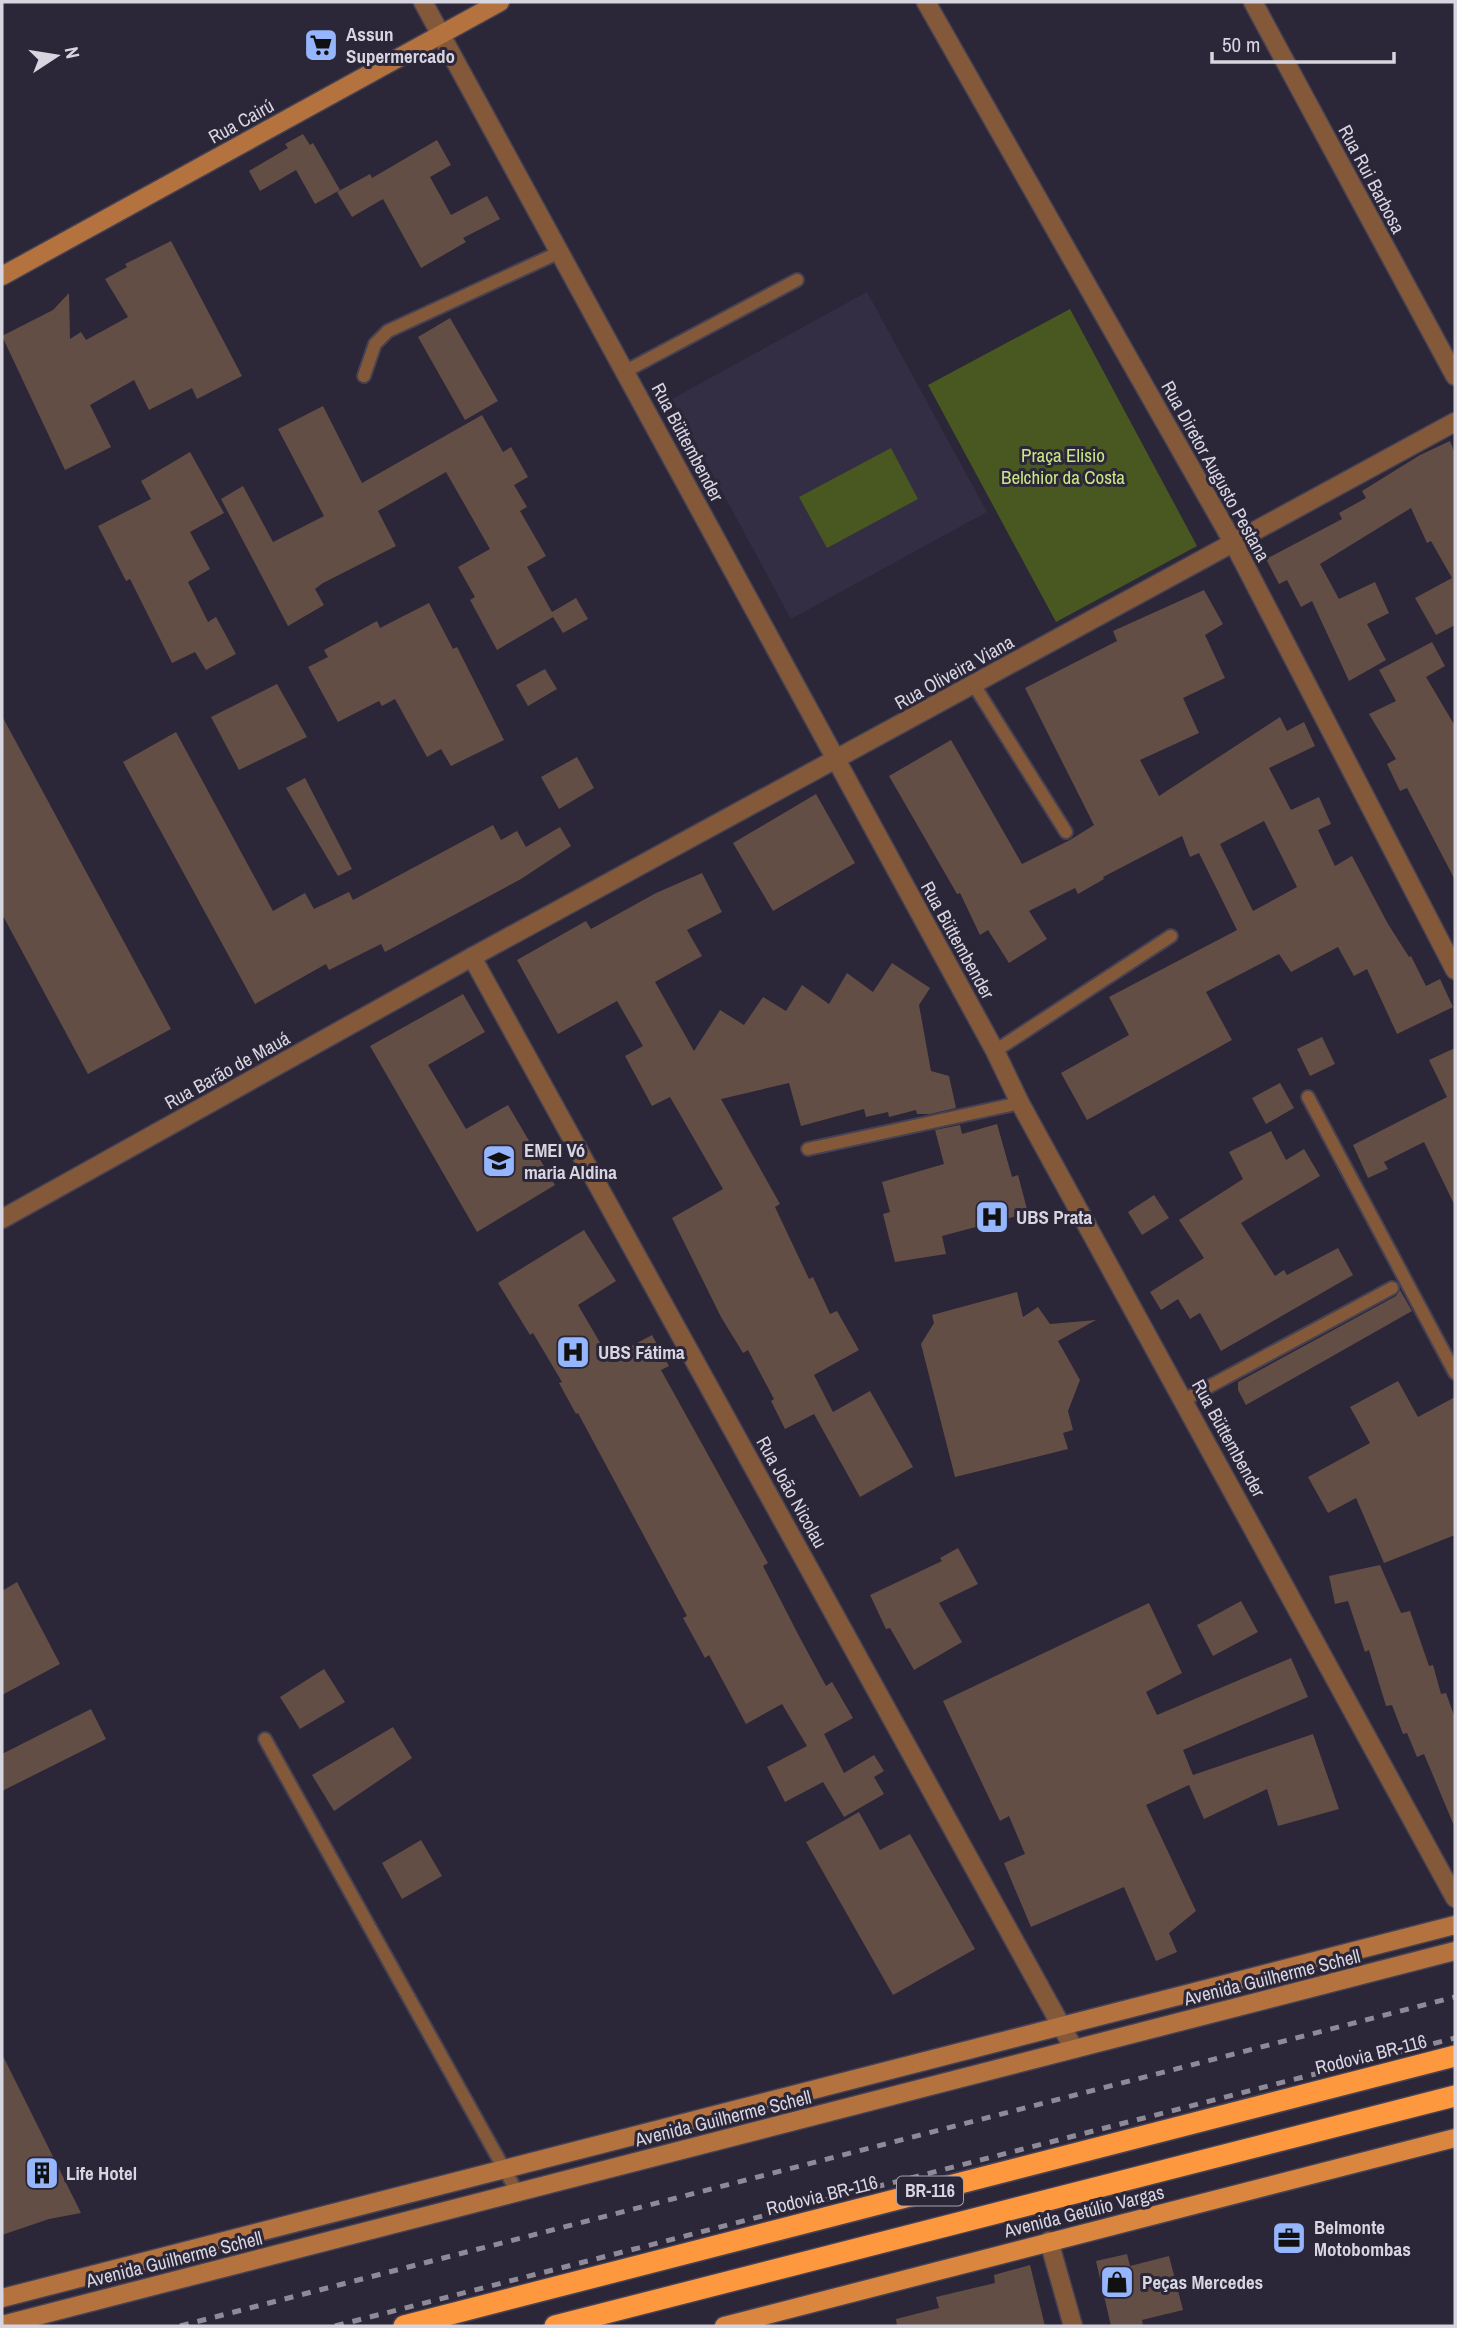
<svg xmlns="http://www.w3.org/2000/svg" width="1457" height="2328" font-family="'Archivo Narrow',sans-serif">
  <style>
    .built { fill: #342e45 }
    .green { fill: #485820 }
    .building { fill: #634e46; fill-rule: evenodd }
    .lines { fill: none; stroke-linecap: round; stroke-linejoin: round }
    .service-casing { stroke: #474253; stroke-width: 16 }
    .minor-casing { stroke: #474253; stroke-width: 21 }
    .secondary-casing { stroke: #474253; stroke-width: 21 }
    .primary-casing { stroke: #474253; stroke-width: 21 }
    .motorway-casing { stroke: #474253; stroke-width: 24 }
    .service { stroke: #83593a; stroke-width: 12 }
    .minor { stroke: #83593a; stroke-width: 18 }
    .secondary { stroke: #b4733e; stroke-width: 18 }
    .primary { stroke: #db863f; stroke-width: 18 }
    .motorway { stroke: #fe983e; stroke-width: 21 }
    .rail { stroke: #8e8b99; stroke-width: 5; stroke-dasharray: 9 9; stroke-linecap: butt }
    .labels { text-anchor: middle; stroke-width: 6; stroke-linejoin: round; paint-order: stroke }
    .shield { fill: #2b2638; stroke: #a3a0ae; stroke-width: 2 }
    .shield-label { font-size: 18px; font-weight: bold; fill: #d7d5e0 }
    .poi-label { font-size: 19px; font-weight: bold; fill: #d7d5e0; stroke: #2b2638; text-anchor: start }
    .street-label { font-size: 19px; fill: #d7d5e0; stroke: #2b2638 }
    .park-label { font-size: 19px; fill: #c9e785; stroke: #2b2638 }
  </style>
  <rect width="100%" height="100%" fill="#2b2638"/>
  <path class="built" d="M867 292 987 512 791 619 672 399Z"/>
  <g class="green">
    <path d="M1070 309 1197 546 1056 622 928 385Z"/>
    <path d="M891 448 918 499 827 548 799 497Z"/>
  </g>
  <g class="building">
    <path d="M303 134 310 145 313 143 340 190 315 204 296 170 260 191 249 171 288 148 285 144Z"/>
    <path d="M437 140 451 165 430 177 451 215 487 196 500 219 463 238 466 242 421 268 383 199 352 217 337 192 370 174 372 178Z"/>
    <path d="M171 241 242 376 197 399 192 388 149 410 134 380 90 405 111 447 65 470 2 336 53 310 69 293 70 339 81 332 86 340 128 317 105 279 127 267 125 264Z"/>
    <path d="M450 318 498 401 465 420 418 337Z"/>
    <path d="M323 406 362 483 482 415 503 452 511 447 528 477 514 485 527 507 520 511 546 556 527 567 552 612 576 598 588 619 563 633 553 617 497 650 470 600 475 597 458 567 490 549 446 472 378 511 396 546 323 583 315 589 324 605 288 626 221 499 243 486 273 542 324 516 278 429Z"/>
    <path d="M1450 441 1455 453V625L1436 635 1415 598 1452 578 1431 541 1427 543 1411 508 1320 564 1339 599 1375 582 1389 613 1367 624 1386 660 1349 681 1312 601 1301 607 1287 580 1279 584 1266 559 1342 519 1339 513 1366 498 1362 491 1420 455Z"/>
    <path d="M190 452 224 513 190 532 210 569 188 582 208 622 216 617 236 654 206 670 195 652 172 663 130 579 126 581 98 526 151 499 141 481Z"/>
    <path d="M1204 590 1223 624 1205 635 1225 678 1183 698 1199 733 1140 760 1159 796 1280 717 1287 731 1304 722 1315 746 1269 768 1291 810 1319 797 1331 824 1318 830 1335 866 1352 856 1388 924 1409 957 1411 956 1426 986 1440 979 1453 1007 1397 1034 1367 969 1354 976 1338 947 1291 972 1279 954 1206 992 1232 1040 1087 1120 1061 1073 1129 1035 1109 997 1237 930 1199 853 1190 857 1182 836 1103 877 1104 879 1078 894 1075 888 1029 911 1047 939 1009 963 988 930 980 935 960 893 957 894 889 776 951 740 1022 864 1070 840 1094 825 1025 688 1117 641 1113 631ZM1264 821 1297 887 1253 911 1220 844Z"/>
    <path d="M429 603 453 649 457 647 504 740 451 766 441 749 427 757 395 699 382 706 379 701 338 722 308 667 328 657 324 650 377 621 380 628Z"/>
    <path d="M1432 642 1445 666 1426 677 1455 726V880L1407 788 1400 791 1387 764 1396 759 1369 714 1396 701 1379 670Z"/>
    <path d="M545 669 557 689 528 706 516 685Z"/>
    <path d="M277 684 307 737 239 770 211 717Z"/>
    <path d="M2 716 171 1029 88 1074 2 914Z"/>
    <path d="M176 732 273 911 305 893 314 909 349 892 353 900 493 825 501 840 517 831 526 847 560 827 571 846 521 879 385 952 381 944 329 970 326 964 255 1004 123 762Z"/>
    <path d="M577 757 594 788 559 809 541 777Z"/>
    <path d="M305 778 352 869 338 876 286 788Z"/>
    <path d="M816 794 855 863 773 911 733 843Z"/>
    <path d="M702 873 722 912 687 930 702 956 655 982 694 1051 720 1010 744 1025 763 997 786 1011 802 985 829 1004 847 973 873 992 892 963 930 988 919 1005 931 1071 949 1076 956 1108 930 1114H917L916 1110 889 1117 888 1112 866 1117 864 1109 801 1126 789 1083 721 1099 780 1204 775 1207 809 1279 813 1277 830 1314 837 1311 859 1350 814 1375 833 1412 870 1391 913 1467 860 1497 814 1414 785 1429 771 1401 774 1399 748 1350 743 1353 721 1317 672 1218 723 1189 670 1097 652 1106 625 1056 643 1046 617 1001 558 1034 517 960 586 921 591 929 656 893Z"/>
    <path d="M463 994 485 1032 428 1065 466 1129 508 1105 555 1185 477 1232 370 1046Z"/>
    <path d="M1322 1037 1335 1064 1310 1076 1297 1049Z"/>
    <path d="M1455 1048V1206L1424 1142 1384 1162 1388 1169 1368 1178 1353 1145 1447 1097 1429 1060Z"/>
    <path d="M1280 1083 1294 1108 1266 1124 1252 1098Z"/>
    <path d="M997 1124 1012 1177 1018 1175 1028 1213 942 1236 946 1254 895 1262 883 1214 890 1212 882 1182 944 1164 935 1130 960 1125 962 1134Z"/>
    <path d="M1271 1131 1286 1160 1304 1149 1320 1176 1241 1223 1275 1276 1284 1270 1287 1275 1338 1248 1353 1275 1221 1351 1200 1313 1190 1319 1178 1299 1161 1310 1150 1292 1204 1258 1179 1220 1243 1179 1229 1152Z"/>
    <path d="M1154 1195 1169 1218 1142 1235 1128 1212Z"/>
    <path d="M584 1230 616 1281 578 1305 609 1358 652 1335 669 1366 661 1370 768 1563 763 1566 800 1638 826 1686 832 1682 853 1718 824 1734 844 1773 874 1755 884 1771 874 1777 884 1794 844 1817 823 1782 785 1802 767 1767 807 1746 782 1704 746 1724 709 1655 705 1658 683 1618 687 1616 578 1413 576 1414 559 1383 562 1382 533 1333 530 1335 498 1283Z"/>
    <path d="M1400 1290 1412 1311 1246 1405 1238 1390V1382L1396 1296Z"/>
    <path d="M1017 1292 1023 1317 1038 1307 1050 1324 1096 1320 1058 1341 1080 1380 1068 1411 1073 1430 1063 1433 1068 1449 955 1477 921 1344 934 1323 932 1315Z"/>
    <path d="M1398 1381 1418 1417 1455 1397V1535L1384 1563 1356 1498 1328 1513 1308 1477 1370 1443 1350 1407Z"/>
    <path d="M958 1548 978 1584 939 1603 962 1642 914 1670 890 1628 886 1629 870 1595 942 1561 940 1558Z"/>
    <path d="M1380 1565 1401 1613 1410 1611 1429 1666 1433 1665 1441 1694 1446 1693 1455 1718V1828L1424 1754 1417 1757 1407 1733 1403 1734 1392 1705 1386 1706 1369 1650 1365 1652 1348 1601 1335 1604 1329 1576Z"/>
    <path d="M17 1582 60 1664 2 1695V1591Z"/>
    <path d="M1241 1601 1258 1632 1213 1656 1197 1625Z"/>
    <path d="M1149 1603 1182 1673 1146 1692 1157 1715 1291 1658 1308 1697 1183 1750 1193 1775 1313 1734 1339 1809 1278 1826 1267 1789 1204 1819 1189 1785 1146 1805 1196 1911 1169 1933 1177 1952 1156 1961 1124 1887 1031 1927 1004 1863 1025 1854 1009 1816 1000 1821 943 1701Z"/>
    <path d="M324 1669 345 1702 300 1729 280 1697Z"/>
    <path d="M91 1709 106 1739 2 1791V1754Z"/>
    <path d="M393 1727 412 1758 334 1811 312 1775Z"/>
    <path d="M859 1812 880 1850 910 1834 975 1949 893 1995 806 1842Z"/>
    <path d="M421 1840 442 1876 402 1899 382 1863Z"/>
    <path d="M2 2054 81 2213 49 2219 2 2235Z"/>
    <path d="M1127 2254 1130 2266 1169 2256 1183 2310 1142 2320 1143 2326H1111L1096 2261Z"/>
    <path d="M1030 2265 1045 2326H897L896 2319 939 2308 936 2297 995 2283 994 2275Z"/>
  </g>
  <g class="lines">
    <g class="service-casing">
      <g id="service">
        <path d="M626 371 797 280"/>
        <path d="M364 376 375 344 388 331 560 252"/>
        <path d="M974 685 1066 832"/>
        <path d="M995 1051 1171 936"/>
        <path d="M1308 1097 1455 1373"/>
        <path d="M808 1149 1020 1103"/>
        <path d="M1184 1400 1392 1288"/>
        <path d="M265 1739 517 2192"/>
      </g>
    </g>
    <g class="minor-casing">
      <g id="minor">
        <path d="M423 2 995 1051 1020 1103 1455 1898"/>
        <path d="M926 2 1233 542 1455 970"/>
        <path d="M1253 2 1455 376"/>
        <path d="M472 957 1074 2049"/>
        <path d="M2 1219 472 957 1455 422"/>
        <path d="M1049 2241 1073 2326"/>
      </g>
    </g>
    <g class="secondary-casing">
      <g id="secondary">
        <path d="M2 276 500 2"/>
        <path d="M2 2298 1455 1925"/>
        <path d="M2 2325 1455 1951"/>
      </g>
    </g>
    <g class="primary-casing">
      <path id="primary" d="M724 2326 1455 2138"/>
    </g>
    <g class="motorway-casing">
      <g id="motorway">
        <path d="M404 2326 1455 2056"/>
        <path d="M555 2326 1455 2096"/>
      </g>
    </g>
    <use href="#service" class="service"/>
    <use href="#minor" class="minor"/>
    <use href="#secondary" class="secondary"/>
    <use href="#primary" class="primary"/>
    <use href="#motorway" class="motorway"/>
    <g class="rail">
      <path d="M180 2326 1455 1997"/>
      <path d="M335 2326 1455 2038"/>
    </g>
  </g>
  <defs>
    <g id="supermarket-square" transform="scale(1.75)"><rect x="-9" y="-9" width="18" height="18" rx="4" fill="#95b6fd" stroke="#2b2638"/><path d="M-6-5.5h2.5l.6 2H6L4.5 2H-2.5L-4.4-4H-6ZM-1.5 3.2a1.3 1.3 0 1 0 .1 0ZM3 3.2a1.3 1.3 0 1 0 .1 0Z" fill="#111"/></g>
    <g id="school-square" transform="scale(1.75)"><rect x="-9" y="-9" width="18" height="18" rx="4" fill="#95b6fd" stroke="#2b2638"/><path d="M0-5L7-2L0 1L-7-2ZM-4 1L0 2.5L4 1V4Q0 6-4 4Z" fill="#111"/></g>
    <g id="hospital-square" transform="scale(1.75)"><rect x="-9" y="-9" width="18" height="18" rx="4" fill="#95b6fd" stroke="#2b2638"/><path d="M-5-5h3v3.5h4V-5h3V5h-3V1.5h-4V5h-3Z" fill="#111"/></g>
    <g id="building-square" transform="scale(1.75)"><rect x="-9" y="-9" width="18" height="18" rx="4" fill="#95b6fd" stroke="#2b2638"/><path d="M-4-6H4V6H1V3H-1V6H-4ZM-2.5-4.3h1.7v1.8h-1.7ZM.8-4.3h1.7v1.8H.8ZM-2.5-1h1.7V.8h-1.7ZM.8-1h1.7V.8H.8Z" fill="#111"/></g>
    <g id="office-square" transform="scale(1.75)"><rect x="-9" y="-9" width="18" height="18" rx="4" fill="#95b6fd" stroke="#2b2638"/><path d="M-6-3h4V-5.5h4V-3h4V5H-6ZM-1-4.5V-3h2v-1.5ZM-6 0V1H6V0Z" fill="#111"/></g>
    <g id="shop-square" transform="scale(1.75)"><rect x="-9" y="-9" width="18" height="18" rx="4" fill="#95b6fd" stroke="#2b2638"/><path d="M-5-2.5h2.3a2.7 3.5 0 0 1 5.4 0H5L5.5 6h-11ZM-1.5-2.5h3a1.5 2.3 0 0 0-3 0Z" fill="#111"/></g>
  </defs>
  <g fill-rule="evenodd">
    <use href="#supermarket-square" x="321" y="45"/>
    <use href="#school-square" x="499" y="1161"/>
    <use href="#hospital-square" x="992" y="1217"/>
    <use href="#hospital-square" x="573" y="1352"/>
    <use href="#building-square" x="42" y="2173"/>
    <use href="#office-square" x="1289" y="2238"/>
    <use href="#shop-square" x="1117" y="2282"/>
  </g>
  <g class="labels">
    <rect class="shield" x="897" y="2176.5" width="66" height="29" rx="5"/>
    <g class="shield-label">
      <text x="930" y="2197">BR-116</text>
    </g>
    <g class="poi-label">
      <text x="346" y="41">Assun<tspan x="346" dy="22">Supermercado</tspan></text>
      <text x="524" y="1157">EMEI Vó<tspan x="524" dy="22">maria Aldina</tspan></text>
      <text x="1016" y="1224">UBS Prata</text>
      <text x="598" y="1359">UBS Fátima</text>
      <text x="66" y="2180">Life Hotel</text>
      <text x="1314" y="2234">Belmonte<tspan x="1314" dy="22">Motobombas</tspan></text>
      <text x="1142" y="2289">Peças Mercedes</text>
    </g>
    <g class="street-label">
      <text transform="translate(241 121) rotate(-29)" y="7">Rua Cairú</text>
      <text transform="translate(1372 179) rotate(62)" y="7">Rua Rui Barbosa</text>
      <text transform="translate(688 442) rotate(62)" y="7">Rua Büttembender</text>
      <text transform="translate(1216 471) rotate(61)" y="7">Rua Diretor Augusto Pestana</text>
      <text transform="translate(954 672) rotate(-29)" y="7">Rua Oliveira Viana</text>
      <text transform="translate(958 940) rotate(61)" y="7">Rua Büttembender</text>
      <text transform="translate(227 1070) rotate(-29)" y="7">Rua Barão de Mauá</text>
      <text transform="translate(1229 1438) rotate(61)" y="7">Rua Büttembender</text>
      <text transform="translate(792 1492) rotate(61)" y="7">Rua João Nicolau</text>
      <text transform="translate(1272 1977) rotate(-14)" y="7">Avenida Guilherme Schell</text>
      <text transform="translate(1371 2054) rotate(-14)" y="7">Rodovia BR-116</text>
      <text transform="translate(723 2118) rotate(-14)" y="7">Avenida Guilherme Schell</text>
      <text transform="translate(822 2195) rotate(-14)" y="7">Rodovia BR-116</text>
      <text transform="translate(1084 2211) rotate(-14)" y="7">Avenida Getúlio Vargas</text>
      <text transform="translate(174 2259) rotate(-14)" y="7">Avenida Guilherme Schell</text>
    </g>
    <g class="park-label">
      <text x="1063" y="462">Praça Elisio<tspan x="1063" dy="22">Belchior da Costa</tspan></text>
    </g>
  </g>
  <rect width="1457" height="2328" fill="none" stroke="#d7d5e0" stroke-width="7"/>
  <g transform="translate(56 56) rotate(78)" stroke="#2b2638" stroke-width="5" paint-order="stroke">
  <path d="M0-5L12 26L0 18L-12 26Z" fill="#d7d5e0"/>
  <text y="-10" font-size="19" font-weight="bold" text-anchor="middle" fill="#d7d5e0">N</text>
  </g>
  <path d="M1212 52v10h182v-10" fill="none" stroke="#d7d5e0" stroke-width="3.5"/>
  <text x="1222" y="52" font-size="21" fill="#d7d5e0" stroke="#2b2638" stroke-width="5" paint-order="stroke">50 m</text>
</svg>
